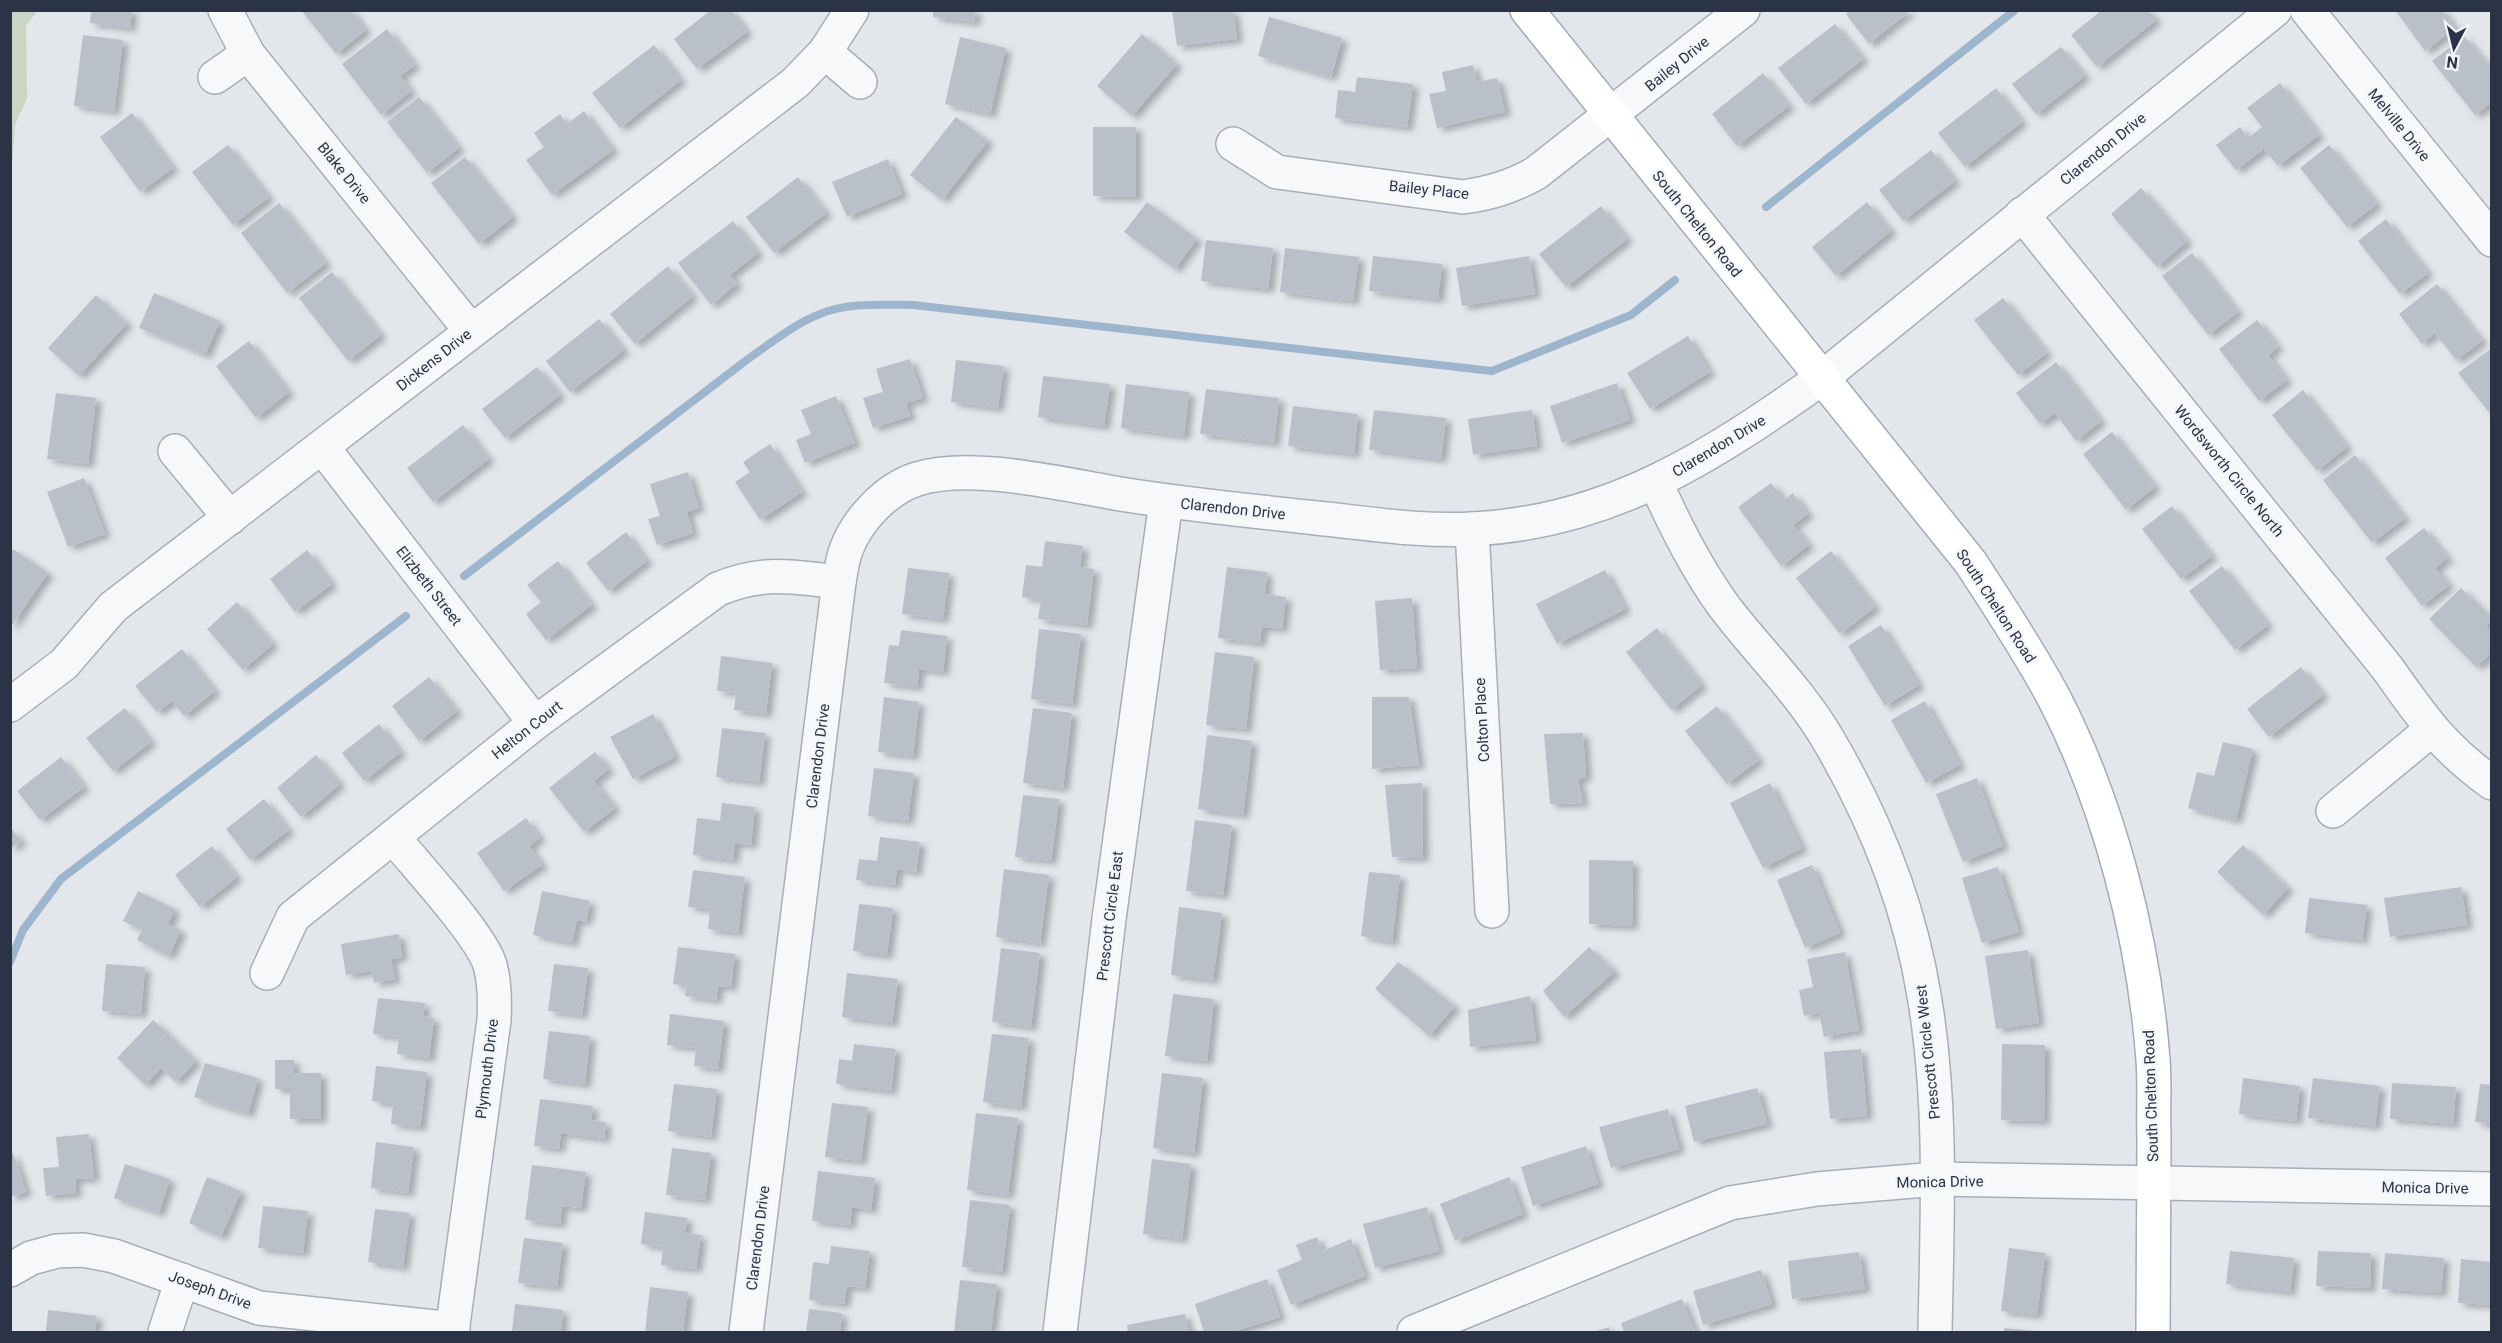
<svg xmlns="http://www.w3.org/2000/svg" width="2502" height="1343" font-family="Roboto,sans-serif">
  <style>
    .green { fill: #c9d6c4 }
    .lines { fill: none; stroke-linecap: round; stroke-linejoin: round }
    .stream { stroke: #9db5cd; stroke-width: 8 }
    .building { fill: #bac0ca; filter: url(#shadow) }
    .minor-casing { stroke: #a8aeb7; stroke-width: 36 }
    .major-casing { stroke: #a2abb9; stroke-width: 36 }
    .minor { stroke: #f7f8fa; stroke-width: 33 }
    .major { stroke: #fff; stroke-width: 33 }
    .labels { text-anchor: middle; stroke-width: 4.5; stroke-linejoin: round; paint-order: stroke }
    .street-label { font-size: 15px; fill: #2a3446; stroke: #f3f6f9 }
  </style>
  <defs>
    <filter id="shadow"><feDropShadow dx="6" dy="4" stdDeviation="3" flood-color="#0004"/></filter>
  </defs>
  <rect width="100%" height="100%" fill="#e3e7ec"/>
  <path class="green" d="M11 10 36 11V13L26 25 27 98 15 125 11 180Z"/>
  <g class="lines">
    <g class="stream">
      <path d="M1766 207 2015 10"/>
      <path d="M464 576 748 359C771 343 794 324 820 314 847 302 884 305 913 305L1492 371 1631 315 1675 280"/>
      <path d="M10 962 23 930 61 879 406 616"/>
    </g>
  </g>
  <g class="building">
    <path d="M91 10H132L130 28 90 23Z"/>
    <path d="M301 10H354L352 12 366 30 336 54Z"/>
    <path d="M711 10H731L747 32 697 69 674 39Z"/>
    <path d="M933 10H976L974 22 933 17Z"/>
    <path d="M1172 10H1233L1237 39 1177 46Z"/>
    <path d="M1850 10H1911L1869 44 1846 14Z"/>
    <path d="M2102 10H2148L2156 20 2097 67 2071 35Z"/>
    <path d="M2395 10H2442L2455 28 2425 51Z"/>
    <path d="M1269 17 1342 38 1331 77 1258 56Z"/>
    <path d="M1835 24 1863 59 1806 104 1778 68Z"/>
    <path d="M387 29 415 65 400 76 411 91 381 115 342 64Z"/>
    <path d="M1142 34 1177 64 1132 116 1097 86Z"/>
    <path d="M83 35 123 40 114 111 74 106Z"/>
    <path d="M2464 36 2492 70V102L2475 115 2432 61Z"/>
    <path d="M960 37 1006 48 990 114 945 104Z"/>
    <path d="M654 45 681 80 620 128 592 93Z"/>
    <path d="M2061 47 2085 76 2036 114 2012 84Z"/>
    <path d="M1473 65 1477 82 1497 78 1505 112 1437 128 1429 94 1446 91 1442 72Z"/>
    <path d="M1763 73 1789 106 1737 146 1712 114Z"/>
    <path d="M1357 77 1413 84 1407 127 1335 118 1338 90 1355 92Z"/>
    <path d="M2280 83 2319 135 2278 166 2264 149 2236 170 2216 145 2240 127 2248 138 2262 127 2247 108Z"/>
    <path d="M1996 88 2022 122 1965 167 1938 133Z"/>
    <path d="M419 97 459 148 427 173 387 122Z"/>
    <path d="M584 111 613 150 552 195 526 160 544 147 534 133 560 114 567 124Z"/>
    <path d="M132 113 173 168 140 192 100 137Z"/>
    <path d="M956 117 988 141 942 200 910 175Z"/>
    <path d="M1093 127H1136V197L1093 196Z"/>
    <path d="M228 145 269 197 233 225 192 172Z"/>
    <path d="M2329 145 2377 204 2347 227 2300 168Z"/>
    <path d="M1931 150 1955 181 1903 221 1879 190Z"/>
    <path d="M465 157 513 217 479 244 431 183Z"/>
    <path d="M888 159 902 194 847 217 832 182Z"/>
    <path d="M798 177 826 213 774 253 746 217Z"/>
    <path d="M2141 188 2187 241 2157 267 2111 214Z"/>
    <path d="M1147 202 1197 239 1175 269 1124 232Z"/>
    <path d="M1867 202 1891 231 1836 276 1812 247Z"/>
    <path d="M279 203 326 263 287 293 241 233Z"/>
    <path d="M1601 206 1627 239 1566 287 1539 254Z"/>
    <path d="M2386 219 2428 273 2400 294 2358 241Z"/>
    <path d="M733 221 758 253 730 275 737 284 711 305 678 263Z"/>
    <path d="M1206 240 1273 248 1268 289 1201 281Z"/>
    <path d="M1285 248 1359 257 1353 301 1280 292Z"/>
    <path d="M2192 253 2238 312 2208 335 2162 276Z"/>
    <path d="M1373 256 1442 264 1438 299 1369 291Z"/>
    <path d="M1529 256 1535 294 1462 306 1456 268Z"/>
    <path d="M668 266 693 296 635 344 610 314Z"/>
    <path d="M332 272 381 335 348 361 299 298Z"/>
    <path d="M2437 284 2482 341 2456 360 2435 333 2422 344 2399 314Z"/>
    <path d="M154 293 220 321 205 355 139 328Z"/>
    <path d="M96 295 127 323 79 376 48 348Z"/>
    <path d="M2003 298 2047 353 2018 375 1974 320Z"/>
    <path d="M599 319 624 350 570 392 546 361Z"/>
    <path d="M2257 320 2278 347 2268 355 2287 380 2259 401 2219 349Z"/>
    <path d="M1688 336 1710 372 1650 409 1627 373Z"/>
    <path d="M249 341 289 392 256 418 216 366Z"/>
    <path d="M2492 348V416L2458 373Z"/>
    <path d="M910 359 923 398 906 403 910 416 873 428 863 398 883 392 876 369Z"/>
    <path d="M956 360 1004 366 998 408 951 402Z"/>
    <path d="M2056 362 2101 421 2076 441 2055 413 2040 424 2016 393Z"/>
    <path d="M537 367 560 395 505 438 482 409Z"/>
    <path d="M1043 376 1110 384 1104 426 1038 417Z"/>
    <path d="M1617 383 1630 420 1562 443 1550 406Z"/>
    <path d="M1126 384 1189 392 1184 436 1121 428Z"/>
    <path d="M1206 389 1279 398 1274 443 1200 434Z"/>
    <path d="M2303 390 2347 447 2317 471 2272 415Z"/>
    <path d="M56 393 96 398 88 464 47 459Z"/>
    <path d="M836 396 855 443 805 463 796 440 811 434 801 410Z"/>
    <path d="M1293 406 1358 414 1354 454 1288 446Z"/>
    <path d="M1374 410 1446 418 1441 459 1369 450Z"/>
    <path d="M1532 410 1537 446 1473 455 1468 419Z"/>
    <path d="M463 425 489 459 433 502 407 468Z"/>
    <path d="M2112 432 2155 487 2126 510 2083 454Z"/>
    <path d="M770 444 802 492 760 520 735 482 750 472 743 462Z"/>
    <path d="M2355 455 2405 518 2372 543 2323 480Z"/>
    <path d="M688 472 699 508 687 512 693 533 657 545 648 519 660 516 650 484Z"/>
    <path d="M84 478 105 534 68 547 47 492Z"/>
    <path d="M1771 483 1784 500 1793 493 1808 514 1793 525 1809 545 1781 566 1738 507Z"/>
    <path d="M2172 506 2212 556 2181 579 2142 529Z"/>
    <path d="M2424 528 2448 558 2435 568 2449 585 2422 606 2385 558Z"/>
    <path d="M626 532 647 561 608 591 586 563Z"/>
    <path d="M1045 541 1083 546 1080 567 1094 569 1087 625 1038 619 1041 599 1022 597 1026 565 1042 567Z"/>
    <path d="M13 549 48 573 10 628V553Z"/>
    <path d="M307 550 332 584 295 612 270 579Z"/>
    <path d="M1831 551 1875 607 1840 634 1796 578Z"/>
    <path d="M558 561 592 605 546 640 526 614 541 602 527 585Z"/>
    <path d="M2222 566 2268 625 2235 650 2189 591Z"/>
    <path d="M1227 567 1267 572 1265 594 1286 597 1282 629 1262 627 1260 643 1218 638Z"/>
    <path d="M908 568 949 573 943 619 902 614Z"/>
    <path d="M1605 570 1625 609 1557 644 1536 604Z"/>
    <path d="M2461 588 2492 619 2486 626 2492 632V652L2476 667 2429 619Z"/>
    <path d="M1412 598 1417 668 1380 670 1375 601Z"/>
    <path d="M237 602 273 644 243 670 207 629Z"/>
    <path d="M1881 625 1919 685 1885 706 1848 646Z"/>
    <path d="M1657 628 1702 685 1671 710 1626 652Z"/>
    <path d="M1039 629 1081 634 1072 704 1031 699Z"/>
    <path d="M901 630 947 636 943 672 919 669 917 687 884 683 889 645 899 646Z"/>
    <path d="M182 649 215 691 184 716 172 701 157 712 135 686Z"/>
    <path d="M1215 652 1254 657 1246 729 1206 725Z"/>
    <path d="M721 656 772 663 766 714 734 710 736 693 717 691Z"/>
    <path d="M2301 667 2323 695 2269 737 2247 709Z"/>
    <path d="M429 677 457 711 419 741 392 706Z"/>
    <path d="M884 697 919 702 913 756 878 752Z"/>
    <path d="M1372 697H1409L1419 765 1372 769Z"/>
    <path d="M1925 701 1960 765 1926 783 1891 720Z"/>
    <path d="M1717 706 1759 760 1727 784 1685 731Z"/>
    <path d="M125 708 151 742 113 771 86 738Z"/>
    <path d="M1033 708 1072 713 1063 788 1023 783Z"/>
    <path d="M653 714 675 757 633 779 610 737Z"/>
    <path d="M379 724 401 752 364 781 342 753Z"/>
    <path d="M722 728 765 733 759 782 716 777Z"/>
    <path d="M1583 733 1586 777 1578 779 1583 803 1550 804 1544 734Z"/>
    <path d="M1207 735 1252 741 1243 815 1198 809Z"/>
    <path d="M2223 742 2253 749 2236 820 2188 808 2197 772 2214 776Z"/>
    <path d="M595 752 609 769 594 781 615 808 584 832 549 788Z"/>
    <path d="M316 755 340 784 301 817 277 788Z"/>
    <path d="M61 757 84 787 40 820 17 791Z"/>
    <path d="M874 768 914 773 908 821 868 816Z"/>
    <path d="M1977 778 2003 846 1963 862 1936 794Z"/>
    <path d="M1422 783 1423 858 1392 857 1385 785Z"/>
    <path d="M1770 783 1802 848 1763 868 1730 803Z"/>
    <path d="M1023 795 1059 799 1051 861 1015 857Z"/>
    <path d="M264 799 289 830 250 860 226 829Z"/>
    <path d="M722 803 755 807 751 845 735 843 733 860 693 855 697 818 720 821Z"/>
    <path d="M526 818 540 838 529 846 542 865 504 891 477 853Z"/>
    <path d="M1195 820 1232 825 1223 895 1186 891Z"/>
    <path d="M10 827 21 841 10 849Z"/>
    <path d="M880 837 920 842 916 872 897 869 895 885 856 880 859 859 877 861Z"/>
    <path d="M2243 845 2288 888 2263 915 2217 872Z"/>
    <path d="M212 846 237 877 200 907 175 875Z"/>
    <path d="M1589 860 1633 861 1632 926 1589 924Z"/>
    <path d="M1812 865 1840 933 1805 948 1777 880Z"/>
    <path d="M1998 867 2019 932 1982 943 1962 878Z"/>
    <path d="M1004 869 1049 875 1040 943 996 937Z"/>
    <path d="M693 870 745 877 738 933 708 929 710 909 688 907Z"/>
    <path d="M1369 872 1400 875 1392 942 1361 936Z"/>
    <path d="M2461 887 2467 925 2390 937 2384 898Z"/>
    <path d="M138 891 175 909 168 924 181 930 169 956 137 940 142 930 123 921Z"/>
    <path d="M542 891 590 901 586 922 577 920 572 943 533 935Z"/>
    <path d="M2309 898 2367 905 2362 940 2305 933Z"/>
    <path d="M859 904 893 908 887 955 853 951Z"/>
    <path d="M1179 907 1222 913 1213 980 1171 975Z"/>
    <path d="M399 934 402 957 391 959 395 979 374 983 372 971 346 975 341 944Z"/>
    <path d="M678 947 735 954 731 987 718 986 716 1000 685 996 686 986 673 984Z"/>
    <path d="M1589 947 1615 971 1564 1017 1543 991Z"/>
    <path d="M1001 948 1040 953 1031 1027 992 1022Z"/>
    <path d="M2028 950 2039 1023 1996 1029 1985 956Z"/>
    <path d="M1845 952 1859 1030 1824 1037 1819 1013 1804 1016 1799 990 1813 987 1807 959Z"/>
    <path d="M1398 962 1455 1006 1429 1036 1375 989Z"/>
    <path d="M106 964 145 967 141 1014 102 1011Z"/>
    <path d="M554 964 588 968 582 1015 548 1011Z"/>
    <path d="M847 973 898 979 892 1023 842 1017Z"/>
    <path d="M1173 994 1214 999 1207 1061 1165 1056Z"/>
    <path d="M1530 996 1536 1040 1470 1047 1468 1010Z"/>
    <path d="M378 998 425 1003 423 1016 434 1018 429 1058 397 1054 399 1037 373 1034Z"/>
    <path d="M670 1014 724 1021 718 1069 694 1066 696 1048 667 1045Z"/>
    <path d="M153 1020 196 1061 176 1082 161 1068 145 1085 117 1058Z"/>
    <path d="M549 1031 590 1036 585 1084 543 1079Z"/>
    <path d="M992 1034 1029 1038 1021 1107 983 1102Z"/>
    <path d="M854 1044 896 1049 891 1091 836 1084 839 1059 852 1061Z"/>
    <path d="M2002 1044 2045 1045 2044 1121 2001 1120Z"/>
    <path d="M1861 1049 1867 1116 1830 1119 1824 1052Z"/>
    <path d="M275 1060H294V1073H321V1119H290V1089H275Z"/>
    <path d="M205 1063 258 1078 248 1114 194 1097Z"/>
    <path d="M376 1066 427 1072 420 1127 391 1124 393 1104 372 1101Z"/>
    <path d="M1162 1073 1203 1078 1194 1153 1153 1148Z"/>
    <path d="M2243 1078 2300 1086 2296 1121 2239 1114Z"/>
    <path d="M2313 1078 2380 1086 2375 1126 2308 1118Z"/>
    <path d="M2392 1083 2456 1087 2453 1124 2390 1119Z"/>
    <path d="M674 1084 717 1089 711 1137 668 1131Z"/>
    <path d="M2480 1084 2492 1085V1124L2475 1122Z"/>
    <path d="M1757 1088 1767 1124 1694 1142 1685 1106Z"/>
    <path d="M540 1099 593 1106 591 1120 606 1122 604 1139 561 1133 559 1149 534 1146Z"/>
    <path d="M832 1103 868 1107 861 1161 825 1157Z"/>
    <path d="M1668 1109 1679 1149 1611 1168 1599 1127Z"/>
    <path d="M976 1113 1018 1118 1008 1195 967 1190Z"/>
    <path d="M89 1134 94 1178 75 1179 76 1193 46 1196 43 1168 59 1167 56 1137Z"/>
    <path d="M376 1142 414 1147 408 1193 371 1188Z"/>
    <path d="M1586 1146 1598 1184 1533 1206 1521 1167Z"/>
    <path d="M672 1148 711 1153 705 1200 666 1195Z"/>
    <path d="M13 1153 26 1192 10 1197V1154Z"/>
    <path d="M1152 1159 1191 1164 1182 1239 1143 1234Z"/>
    <path d="M125 1164 170 1179 159 1213 114 1198Z"/>
    <path d="M532 1165 586 1172 581 1208 562 1206 560 1224 525 1220Z"/>
    <path d="M818 1171 875 1178 871 1210 852 1207 850 1225 812 1221Z"/>
    <path d="M207 1177 241 1191 221 1237 189 1223Z"/>
    <path d="M1509 1177 1523 1214 1455 1241 1440 1204Z"/>
    <path d="M970 1200 1010 1205 1002 1272 962 1267Z"/>
    <path d="M263 1206 308 1211 303 1253 258 1248Z"/>
    <path d="M1427 1207 1439 1251 1375 1268 1363 1224Z"/>
    <path d="M375 1209 410 1213 403 1267 368 1262Z"/>
    <path d="M645 1212 687 1218 685 1233 701 1235 696 1269 661 1265 663 1247 641 1244Z"/>
    <path d="M1317 1237 1322 1251 1351 1239 1365 1276 1291 1305 1277 1270 1302 1260 1296 1245Z"/>
    <path d="M524 1238 563 1243 557 1287 518 1283Z"/>
    <path d="M831 1246 870 1251 865 1288 847 1286 844 1304 809 1300 813 1262 829 1264Z"/>
    <path d="M2009 1248 2045 1253 2037 1315 2001 1311Z"/>
    <path d="M2230 1251 2294 1258 2290 1292 2226 1284Z"/>
    <path d="M2318 1251 2371 1253 2370 1288 2316 1286Z"/>
    <path d="M1859 1252 1865 1289 1792 1299 1788 1261Z"/>
    <path d="M2385 1253 2444 1258 2441 1293 2382 1289Z"/>
    <path d="M2461 1259 2492 1262V1305L2458 1303Z"/>
    <path d="M1761 1270 1772 1304 1703 1325 1693 1291Z"/>
    <path d="M1267 1279 1280 1317 1232 1332H1204L1195 1304Z"/>
    <path d="M960 1280 997 1284 991 1332H954Z"/>
    <path d="M650 1287 688 1292 683 1332H645Z"/>
    <path d="M1682 1299 1695 1332H1624L1621 1323Z"/>
    <path d="M515 1304 563 1310 561 1332H512Z"/>
    <path d="M809 1309 842 1313 840 1332H806Z"/>
    <path d="M48 1310 97 1316 95 1332H46Z"/>
    <path d="M1185 1314 1189 1332H1128L1127 1325Z"/>
    <path d="M1609 1327 1611 1332H1593Z"/>
    <path d="M2004 1328 2036 1331V1332H2004Z"/>
  </g>
  <g class="lines">
    <g class="minor-casing">
      <g id="minor">
        <path d="M225 10 248 54 471 331"/>
        <path d="M2307 10 2492 240"/>
        <path d="M825 52 860 82"/>
        <path d="M215 77 248 54"/>
        <path d="M1233 144 1277 172 1463 197C1491 193 1511 187 1536 173L1743 10"/>
        <path d="M2022 214 2388 669C2422 717 2442 747 2492 783"/>
        <path d="M323 448 535 723"/>
        <path d="M175 451 230 518"/>
        <path d="M1656 483C1675 526 1695 566 1723 605 1756 649 1797 688 1826 736 1873 815 1909 904 1924 995 1943 1106 1937 1220 1935 1332"/>
        <path d="M1472 529 1492 911"/>
        <path d="M10 705 64 664 113 607 795 83 825 52 852 10"/>
        <path d="M2333 811 2431 730"/>
        <path d="M393 837C415 864 481 935 490 965 495 983 495 1001 494 1020L452 1332"/>
        <path d="M267 973 293 917 535 723 718 589C764 570 791 577 839 582"/>
        <path d="M10 1270 31 1258 57 1251 83 1250 114 1256 259 1308 453 1329"/>
        <path d="M165 1332 182 1280"/>
        <path d="M746 1332 839 582C841 572 842 560 846 550 857 520 886 489 917 479 973 461 1069 486 1127 495 1190 505 1253 511 1316 518 1367 523 1421 532 1473 529 1612 522 1713 455 1822 378L2275 10"/>
        <path d="M1060 1332 1109 919 1166 501"/>
        <path d="M1414 1332 1730 1203 1817 1189 1937 1179 2492 1189"/>
      </g>
    </g>
    <g class="major-casing">
      <path id="major" d="M1527 10 1971 563C2000 608 2029 651 2054 698 2110 806 2144 940 2153 1060 2155 1085 2153 1112 2154 1137 2154 1202 2153 1267 2153 1332"/>
    </g>
    <use href="#minor" class="minor"/>
    <use href="#major" class="major"/>
  </g>
  <g class="labels">
    <g class="street-label">
      <text transform="translate(1677 64) rotate(-39)" y="5">Bailey Drive</text>
      <text transform="translate(2399 125) rotate(51)" y="5">Melville Drive</text>
      <text transform="translate(2103 149) rotate(-39)" y="5">Clarendon Drive</text>
      <text transform="translate(344 173) rotate(51)" y="5">Blake Drive</text>
      <text transform="translate(1429 190) rotate(6)" y="5">Bailey Place</text>
      <text transform="translate(1697 224) rotate(51)" y="5">South Chelton Road</text>
      <text transform="translate(434 360) rotate(-38)" y="5">Dickens Drive</text>
      <text transform="translate(1719 446) rotate(-31)" y="5">Clarendon Drive</text>
      <text transform="translate(2229 471) rotate(51)" y="5">Wordsworth Circle North</text>
      <text transform="translate(1233 509) rotate(6)" y="5">Clarendon Drive</text>
      <text transform="translate(429 586) rotate(52)" y="5">Elizbeth Street</text>
      <text transform="translate(1996 606) rotate(57)" y="5">South Chelton Road</text>
      <text transform="translate(1482 720) rotate(-93)" y="5">Colton Place</text>
      <text transform="translate(527 730) rotate(-38)" y="5">Helton Court</text>
      <text transform="translate(818 756) rotate(-83)" y="5">Clarendon Drive</text>
      <text transform="translate(1110 916) rotate(-83)" y="5">Prescott Circle East</text>
      <text transform="translate(1928 1052) rotate(-96)" y="5">Prescott Circle West</text>
      <text transform="translate(487 1069) rotate(-83)" y="5">Plymouth Drive</text>
      <text transform="translate(2151 1096) rotate(-92)" y="5">South Chelton Road</text>
      <text transform="translate(1940 1182) rotate(-1)" y="5">Monica Drive</text>
      <text transform="translate(2425 1188) rotate(1)" y="5">Monica Drive</text>
      <text transform="translate(758 1238) rotate(-83)" y="5">Clarendon Drive</text>
      <text transform="translate(210 1290) rotate(20)" y="5">Joseph Drive</text>
    </g>
  </g>
  <rect width="2502" height="1343" fill="none" stroke="#2a3446" stroke-width="24"/>
  <g transform="translate(2454 48) rotate(187)" stroke="#f3f6f9" stroke-width="4.5" paint-order="stroke">
  <path d="M0-4.5L10 22L0 15L-10 22Z" fill="#2a3446"/>
  <text y="-9" font-size="16" font-weight="bold" text-anchor="middle" fill="#2a3446">N</text>
  </g>
</svg>
